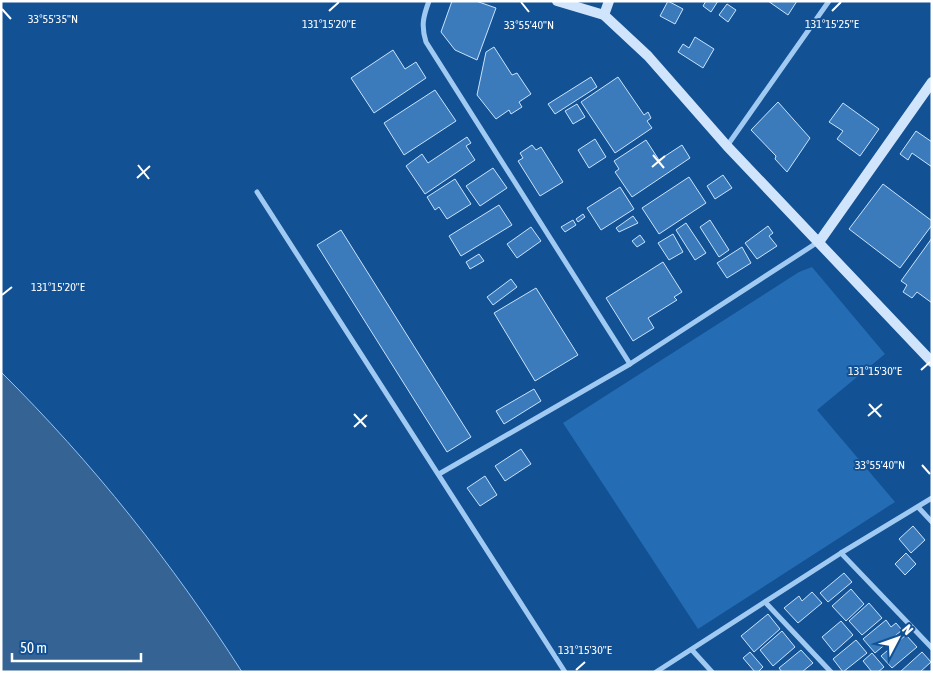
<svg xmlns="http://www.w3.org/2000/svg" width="933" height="673" font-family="'Asap Condensed',sans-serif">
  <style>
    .green { fill: #246cb3 }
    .water { fill: #356394; stroke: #92c5f6 }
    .building { fill: #3b7bbc; stroke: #c8e3fd }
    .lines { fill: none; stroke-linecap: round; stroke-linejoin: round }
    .street { stroke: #a1caf3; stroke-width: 5 }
    .secondary { stroke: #d0e5fc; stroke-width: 10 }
    .ticks { fill: none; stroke: #fff; stroke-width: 2 }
    .ticks-label { font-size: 12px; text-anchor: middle; fill: #fff; stroke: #125194; stroke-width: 4; stroke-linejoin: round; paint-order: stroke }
  </style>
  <rect width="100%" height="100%" fill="#125194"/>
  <path class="green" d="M812 267 885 354 817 410 895 502 698 629 563 423 799 272Z"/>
  <path class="water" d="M1 372C92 462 173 564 242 672H1Z"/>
  <g class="building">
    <path d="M452 1H476L496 8 477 60 455 50 441 32Z"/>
    <path d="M668 1 683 9 675 24 660 16Z"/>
    <path d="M706 1H718L711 12 703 6Z"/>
    <path d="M768 1H797L788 15Z"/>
    <path d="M727 4 736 10 728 22 719 15Z"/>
    <path d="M695 37 714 49 703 68 678 52 683 44 689 48Z"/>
    <path d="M494 47 512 75 517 73 531 94 519 102 522 107 511 114 509 110 496 119 477 95 486 52Z"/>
    <path d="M393 50 405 69 416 62 426 78 374 113 351 78Z"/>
    <path d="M591 77 597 87 555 114 548 104Z"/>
    <path d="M618 77 644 115 648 112 651 118 647 121 652 128 615 153 581 102Z"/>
    <path d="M435 90 456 121 404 155 384 123Z"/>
    <path d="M778 102 810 138 787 172 775 159 776 156 751 130Z"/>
    <path d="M843 103 879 129 860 156 837 139 843 131 829 122Z"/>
    <path d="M577 104 585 117 573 124 565 111Z"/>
    <path d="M916 131 932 142V167L912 153 908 160 900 154Z"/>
    <path d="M467 137 471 143 466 146 475 160 425 194 406 166 422 154 428 163Z"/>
    <path d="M595 139 606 157 589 168 578 150Z"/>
    <path d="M646 140 659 160 682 145 690 158 632 197 615 172 619 169 614 161Z"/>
    <path d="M532 145 536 150 541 147 563 182 540 196 518 161 523 158 520 153Z"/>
    <path d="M493 168 507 188 480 206 466 186Z"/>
    <path d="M723 175 732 188 715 199 707 186Z"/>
    <path d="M689 177 706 203 659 234 642 208Z"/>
    <path d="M455 179 471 204 447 219 439 207 435 210 427 197Z"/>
    <path d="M883 184 932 221V225L900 268 849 229Z"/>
    <path d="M620 187 634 209 601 230 587 208Z"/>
    <path d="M499 205 512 225 461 256 449 236Z"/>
    <path d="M583 214 585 217 578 222 576 219Z"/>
    <path d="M633 216 638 223 619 232 616 228Z"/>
    <path d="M573 220 576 225 565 232 561 227Z"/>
    <path d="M710 220 729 250 719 257 700 227Z"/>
    <path d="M686 223 706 253 695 260 676 230Z"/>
    <path d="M768 226 773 233 769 236 777 246 757 259 745 243Z"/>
    <path d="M531 227 541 241 517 258 507 244Z"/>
    <path d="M341 230 471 437 447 452 317 245Z"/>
    <path d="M673 234 683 252 669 260 658 243Z"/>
    <path d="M640 235 645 242 637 247 632 241Z"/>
    <path d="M932 238V303L917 292 912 298 903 292 907 285 901 281Z"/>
    <path d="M742 247 751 263 727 278 717 263Z"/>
    <path d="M479 254 484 261 470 269 466 262Z"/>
    <path d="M663 262 682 292 674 297 677 300 648 318 654 328 633 341 606 298Z"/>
    <path d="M511 279 517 287 493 305 487 297Z"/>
    <path d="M536 288 578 355 535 381 494 313Z"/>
    <path d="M534 389 541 401 504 424 496 411Z"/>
    <path d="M521 449 531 464 505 481 495 466Z"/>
    <path d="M485 476 497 495 480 506 467 488Z"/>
    <path d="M913 526 925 540 911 553 899 539Z"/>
    <path d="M906 553 916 564 905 575 895 564Z"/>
    <path d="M844 573 852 582 828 602 820 593Z"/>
    <path d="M851 589 864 604 846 621 832 606Z"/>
    <path d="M812 592 822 603 798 623 784 608 799 596 802 601Z"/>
    <path d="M869 603 882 618 862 635 849 621Z"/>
    <path d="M768 614 780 629 754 652 741 636Z"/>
    <path d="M886 620 891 627 896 623 902 630 875 653 863 639Z"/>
    <path d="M841 621 853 635 834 652 822 637Z"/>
    <path d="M782 631 795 647 773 666 760 650Z"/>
    <path d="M906 635 917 647 892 668 881 656Z"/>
    <path d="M856 640 867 653 843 672 833 659Z"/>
    <path d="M801 650 813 663 802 672H782L779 668Z"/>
    <path d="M750 652 763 667 758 672H755L743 658Z"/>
    <path d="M922 652 931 662 920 672H900Z"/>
    <path d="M872 653 884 667 878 672H872L863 661Z"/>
  </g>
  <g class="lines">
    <g class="street">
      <path d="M429 1C423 17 421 26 426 42L630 364"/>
      <path d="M727 146 829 1"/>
      <path d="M257 192 565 672"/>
      <path d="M439 474 630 364 818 242"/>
      <path d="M918 507 932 522"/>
      <path d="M841 553 932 648"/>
      <path d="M765 602 831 672"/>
      <path d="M692 650 712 672"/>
      <path d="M656 672 841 553 932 498"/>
    </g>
    <g class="secondary">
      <path d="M557 1 604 15 648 56 727 146 932 362"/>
      <path d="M604 15 609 1"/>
      <path d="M819 242 932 82"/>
    </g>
  </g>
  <path class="ticks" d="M521 2 529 12M2 9 11 19M329 11 339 2M832 11 841 2M653 155 664 168M138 165 149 179M652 167 665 156M137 178 150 166M2 295 12 287M921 370 930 362M869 404 881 417M354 414 366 427M868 416 882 404M354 427 367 415M922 465 930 474M576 670 585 662"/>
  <g class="ticks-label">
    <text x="53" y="23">33°55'35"N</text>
    <text x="329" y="28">131°15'20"E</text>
    <text x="832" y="28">131°15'25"E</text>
    <text x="529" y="29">33°55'40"N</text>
    <text x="58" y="291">131°15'20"E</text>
    <text x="875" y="375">131°15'30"E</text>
    <text x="880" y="469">33°55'40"N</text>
    <text x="585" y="654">131°15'30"E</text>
  </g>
  <rect width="933" height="673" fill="none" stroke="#ffffff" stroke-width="5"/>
  <g transform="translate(898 638) rotate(49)" stroke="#125194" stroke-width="4" paint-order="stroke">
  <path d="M0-4L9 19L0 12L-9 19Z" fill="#ffffff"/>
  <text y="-8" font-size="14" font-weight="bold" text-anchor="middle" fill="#ffffff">N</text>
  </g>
  <path d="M12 653v8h129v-8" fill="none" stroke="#ffffff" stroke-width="2.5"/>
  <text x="20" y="653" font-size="15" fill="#ffffff" stroke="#125194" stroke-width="4" paint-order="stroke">50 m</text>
</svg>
